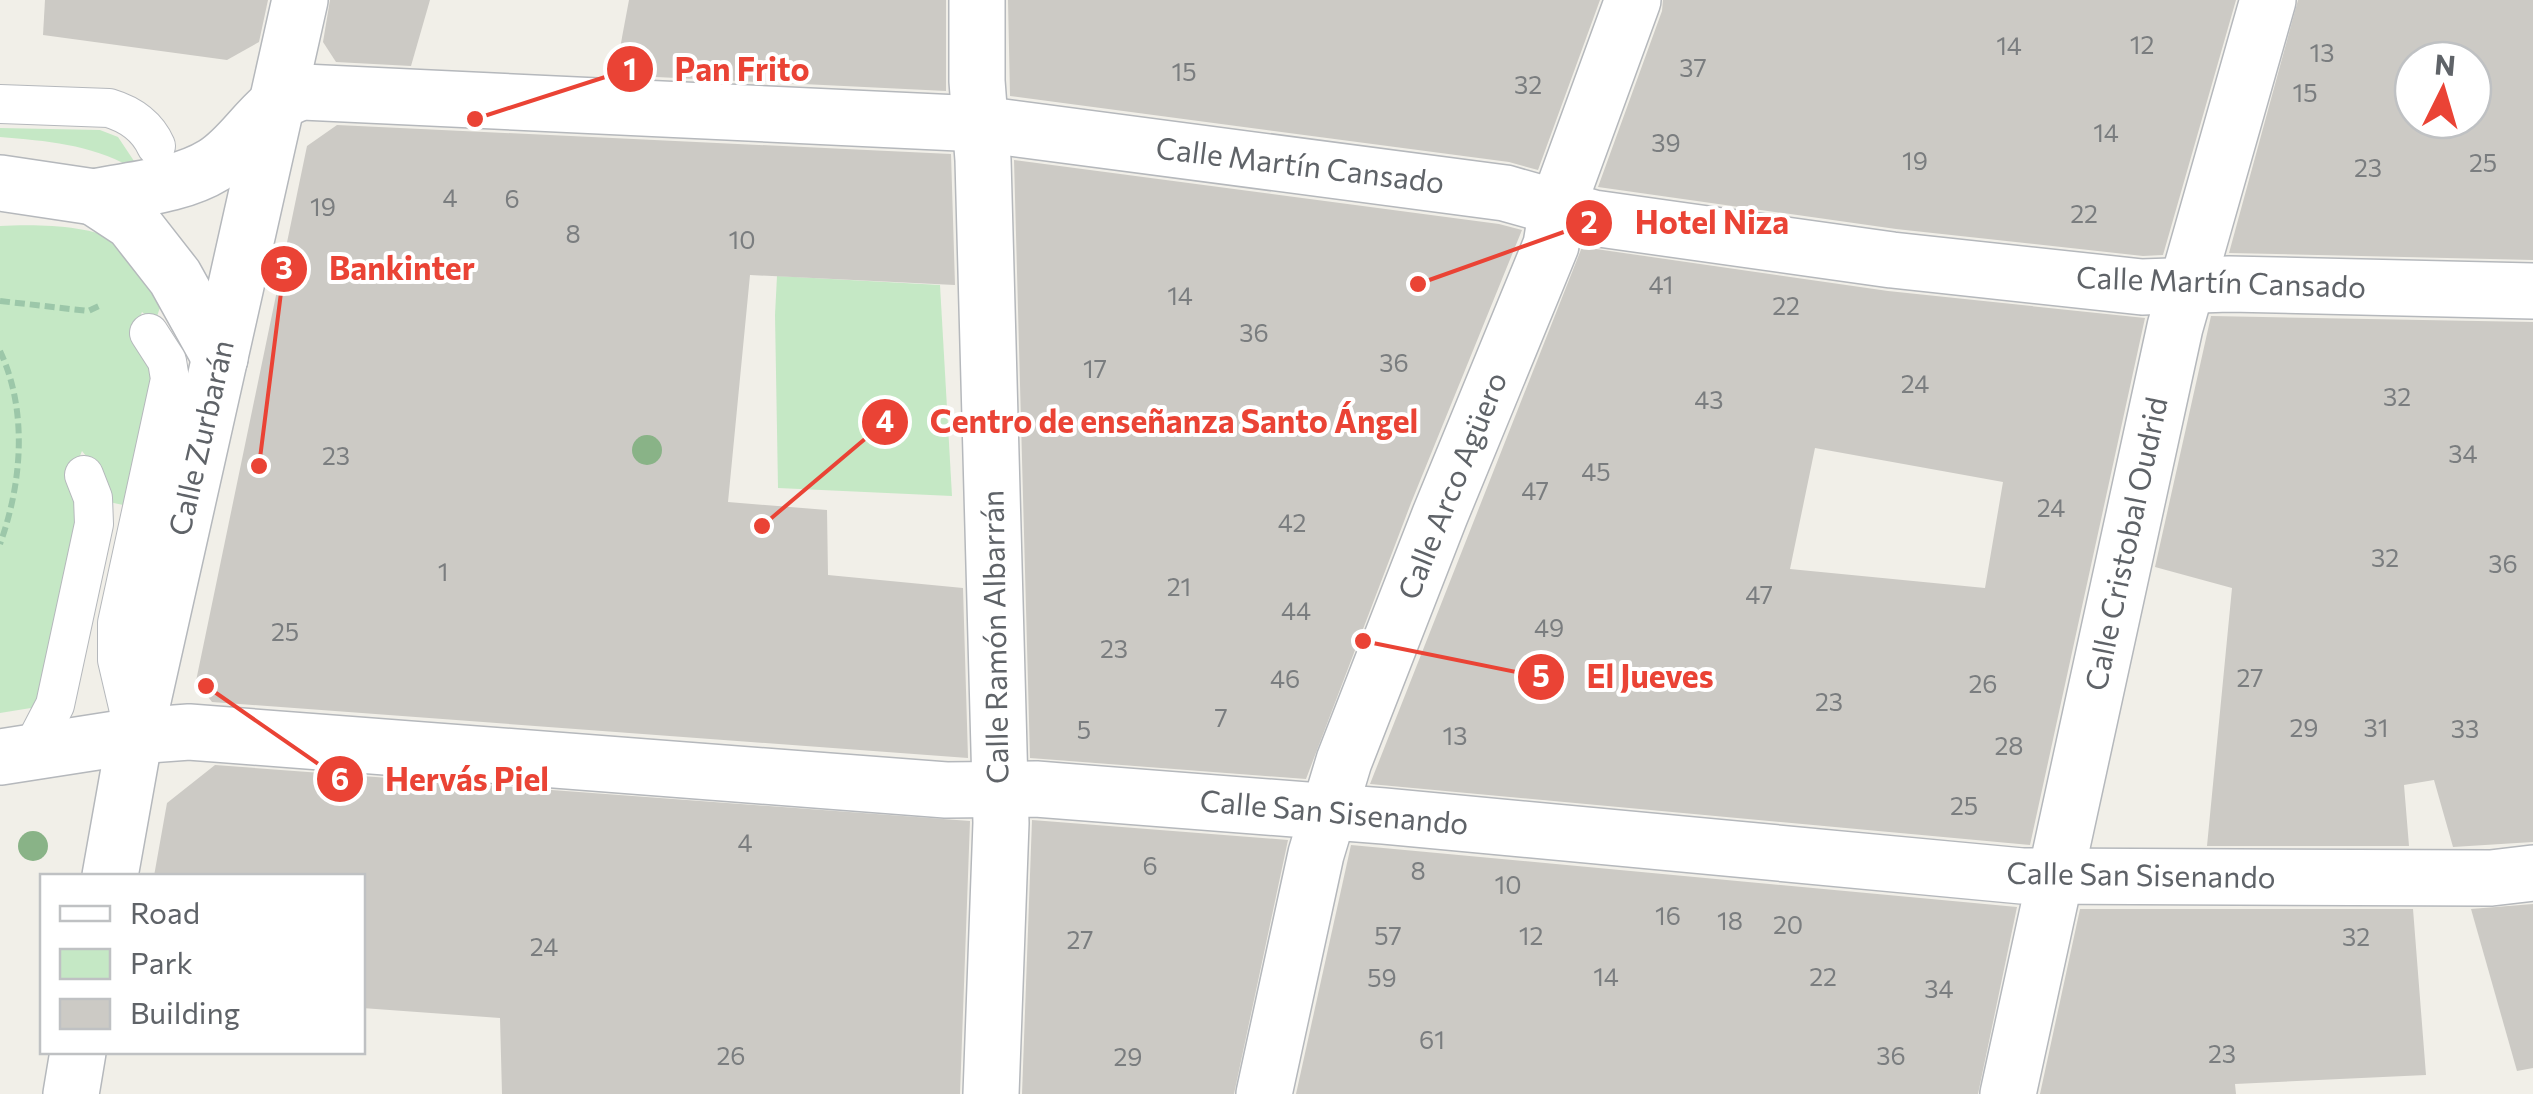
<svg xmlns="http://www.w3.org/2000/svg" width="2533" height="1094" font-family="Commissioner,sans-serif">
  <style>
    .green { fill: #c5e8c5 }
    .building { fill: #cccac5; fill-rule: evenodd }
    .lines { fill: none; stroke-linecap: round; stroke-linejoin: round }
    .service-casing { stroke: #b5b8bc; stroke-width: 40 }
    .minor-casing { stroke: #b5b8bc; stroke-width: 58 }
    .tertiary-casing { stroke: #b5b8bc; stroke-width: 58 }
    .path { stroke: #9cc7a9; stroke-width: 6; stroke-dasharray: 10 5; stroke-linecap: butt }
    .service { stroke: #fff; stroke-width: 38 }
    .minor { stroke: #fff; stroke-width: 55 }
    .tertiary { stroke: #fff; stroke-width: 55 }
    .tree { fill: #89b387 }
    .labels { text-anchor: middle; stroke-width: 8; stroke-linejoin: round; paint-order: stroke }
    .number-label { font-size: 25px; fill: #7a7d7f }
    .street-label { font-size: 30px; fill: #5f6368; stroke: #fff }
    .leader { fill: none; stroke: #ea4335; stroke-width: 4 }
    .callout-dot { fill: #ea4335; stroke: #fff; stroke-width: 4 }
    .mark-label { font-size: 30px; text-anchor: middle; font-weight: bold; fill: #fff }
    .callout-label { font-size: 32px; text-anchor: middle; font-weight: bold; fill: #ea4335; stroke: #fff; stroke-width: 8; stroke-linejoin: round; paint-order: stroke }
  </style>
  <rect width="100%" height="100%" fill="#f1efe8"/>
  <g class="green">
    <path d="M0 128 100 130 118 137 136 164 131 167C89 144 47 141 0 137Z"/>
    <path d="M0 226C31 224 92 224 117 242 135 255 149 279 164 296L155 322 142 312 132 335 154 369 128 506 109 502 97 469 82 451 69 481 79 509 37 707 0 713Z"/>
    <path d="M777 276 940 285 952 496 778 488 775 315Z"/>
  </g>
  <g class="building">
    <path d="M45 0H268L259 42 227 60 43 35Z"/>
    <path d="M330 0H430L411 66 336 62 323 42Z"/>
    <path d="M629 0H946V91L615 75Z"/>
    <path d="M1008 0H1600L1538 170 1509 162 1010 96Z"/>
    <path d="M1663 0H2236L2163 255 2143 256 1896 229 1598 187 1662 11Z"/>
    <path d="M2298 0H2533V260L2229 253ZM2413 60H2473V120H2413Z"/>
    <path d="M337 125 951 154 955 285 750 275 728 502 827 510 828 575 963 588 968 758 212 702 196 681 307 146Z"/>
    <path d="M1014 160 1499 224 1522 230 1411 503 1306 779 1030 758Z"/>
    <path d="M1582 247 1888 291 2145 318 2030 845 1370 784ZM1815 448 2003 482 1985 588 1790 569Z"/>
    <path d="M2211 316 2533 322V842L2453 847 2434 780 2404 785 2409 846H2207L2232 588 2155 567Z"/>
    <path d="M215 765 970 821 960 1094H502L500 1018 362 1008V876H154L167 803Z"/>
    <path d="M1032 820 1288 840 1234 1094H1022Z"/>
    <path d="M1351 845 2017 907 1978 1094H1296Z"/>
    <path d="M2533 904V1068L2517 1071 2471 909Z"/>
    <path d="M2080 909H2413L2426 1075 2235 1084 2236 1094H2040Z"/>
  </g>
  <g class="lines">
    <g class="service-casing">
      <g id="service">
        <path d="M0 104 109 108C129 114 147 126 156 146"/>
        <path d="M132 724 117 660V623L170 379 167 361 149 333"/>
        <path d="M31 751 55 705 94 524 93 498 84 475"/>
      </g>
    </g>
    <g class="minor-casing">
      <g id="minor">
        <path d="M977 0V81L983 160 1001 823 991 1094"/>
        <path d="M94 197C133 189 180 186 214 165 247 145 265 100 303 92L980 124 1505 193 1593 218 1892 260 2142 287 2229 284 2533 291"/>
        <path d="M94 197 132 222 175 277 220 358"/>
        <path d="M0 757 135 736 189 732 946 790 1036 789 1384 816 2022 876 2491 878 2533 873"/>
        <path d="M110 876 135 736 300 0"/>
        <path d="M71 1094 78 1052"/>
        <path d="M1264 1094 1316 854 1344 761 1440 515 1551 245 1557 208 1633 0"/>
        <path d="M2008 1094 2175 327 2268 0"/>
      </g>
    </g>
    <g class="tertiary-casing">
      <path id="tertiary" d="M0 183 94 197"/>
    </g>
    <g class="path">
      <path d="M0 301 88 311 99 306"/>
      <path d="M0 351C28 411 22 483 0 544"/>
    </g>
    <use href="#service" class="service"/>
    <use href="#minor" class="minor"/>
    <use href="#tertiary" class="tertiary"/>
  </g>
  <g class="tree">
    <circle cx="647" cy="450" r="15"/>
    <circle cx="33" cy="846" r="15"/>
  </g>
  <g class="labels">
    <g class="number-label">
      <text x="2142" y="54">12</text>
      <text x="2009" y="55">14</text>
      <text x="2322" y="62">13</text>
      <text x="1693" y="77">37</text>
      <text x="1184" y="81">15</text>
      <text x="1528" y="94">32</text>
      <text x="2305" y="102">15</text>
      <text x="2106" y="142">14</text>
      <text x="1666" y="152">39</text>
      <text x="1915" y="170">19</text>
      <text x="2483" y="172">25</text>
      <text x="2368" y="177">23</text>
      <text x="450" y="207">4</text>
      <text x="512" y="208">6</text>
      <text x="323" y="216">19</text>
      <text x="2084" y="223">22</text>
      <text x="573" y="243">8</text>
      <text x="742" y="249">10</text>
      <text x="1661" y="294">41</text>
      <text x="1180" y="305">14</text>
      <text x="1786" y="315">22</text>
      <text x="1254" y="342">36</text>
      <text x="1394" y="372">36</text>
      <text x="1095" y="378">17</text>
      <text x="1915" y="393">24</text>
      <text x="2397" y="406">32</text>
      <text x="1709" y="409">43</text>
      <text x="2463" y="463">34</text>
      <text x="336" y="465">23</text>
      <text x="1596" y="481">45</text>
      <text x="1535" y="500">47</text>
      <text x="2051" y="517">24</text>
      <text x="1292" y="532">42</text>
      <text x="2385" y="567">32</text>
      <text x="2503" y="573">36</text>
      <text x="443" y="581">1</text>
      <text x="1179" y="596">21</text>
      <text x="1759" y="604">47</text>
      <text x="1296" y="620">44</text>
      <text x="1549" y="637">49</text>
      <text x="285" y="641">25</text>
      <text x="1114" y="658">23</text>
      <text x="2250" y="687">27</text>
      <text x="1285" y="688">46</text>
      <text x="1983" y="693">26</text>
      <text x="1829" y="711">23</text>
      <text x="1221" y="727">7</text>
      <text x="2304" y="737">29</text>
      <text x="2376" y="737">31</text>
      <text x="2465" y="738">33</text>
      <text x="1084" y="739">5</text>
      <text x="1455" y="745">13</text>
      <text x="2009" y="755">28</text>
      <text x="1964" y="815">25</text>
      <text x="745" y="852">4</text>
      <text x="1150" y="875">6</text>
      <text x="1418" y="880">8</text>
      <text x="1508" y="894">10</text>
      <text x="1668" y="925">16</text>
      <text x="1730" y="930">18</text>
      <text x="1788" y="934">20</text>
      <text x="1388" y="945">57</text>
      <text x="1531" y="945">12</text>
      <text x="2356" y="946">32</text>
      <text x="1080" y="949">27</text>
      <text x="544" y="956">24</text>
      <text x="1606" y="986">14</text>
      <text x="1823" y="986">22</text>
      <text x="1382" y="987">59</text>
      <text x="1939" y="998">34</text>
      <text x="1432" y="1049">61</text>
      <text x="2222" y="1063">23</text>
      <text x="731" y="1065">26</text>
      <text x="1891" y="1065">36</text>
      <text x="1128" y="1066">29</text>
    </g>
    <g class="street-label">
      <text transform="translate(1300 166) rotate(7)" y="10">Calle Martín Cansado</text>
      <text transform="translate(2221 283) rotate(2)" y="10">Calle Martín Cansado</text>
      <text transform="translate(202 438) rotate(-77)" y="10">Calle Zurbarán</text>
      <text transform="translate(1453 486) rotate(-68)" y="10">Calle Arco Agüero</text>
      <text transform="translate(2127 544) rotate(-78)" y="10">Calle Cristobal Oudrid</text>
      <text transform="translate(996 637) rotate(-91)" y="10">Calle Ramón Albarrán</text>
      <text transform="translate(1334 813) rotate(5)" y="10">Calle San Sisenando</text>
      <text transform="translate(2141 876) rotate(1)" y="10">Calle San Sisenando</text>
    </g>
  </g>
  <path class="leader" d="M475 119L630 69M1418 284L1589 223M259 466L284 269M762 526L885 422M1363 641L1541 677M206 686L340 779"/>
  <g class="callout-dot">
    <circle cx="475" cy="119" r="10"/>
    <circle cx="1418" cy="284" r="10"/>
    <circle cx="259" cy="466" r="10"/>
    <circle cx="762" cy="526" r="10"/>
    <circle cx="1363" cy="641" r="10"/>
    <circle cx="206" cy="686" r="10"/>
    <circle cx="630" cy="69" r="25"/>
    <circle cx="1589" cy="223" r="25"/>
    <circle cx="284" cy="269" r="25"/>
    <circle cx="885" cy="422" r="25"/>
    <circle cx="1541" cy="677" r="25"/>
    <circle cx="340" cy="779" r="25"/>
  </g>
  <g class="mark-label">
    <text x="630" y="80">1</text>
    <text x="1589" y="233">2</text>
    <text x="284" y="279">3</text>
    <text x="885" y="432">4</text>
    <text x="1541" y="687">5</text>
    <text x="340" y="790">6</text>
  </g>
  <g class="callout-label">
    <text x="742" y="81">Pan Frito</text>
    <text x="1712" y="234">Hotel Niza</text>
    <text x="402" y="280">Bankinter</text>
    <text x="1174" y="433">Centro de enseñanza Santo Ángel</text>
    <text x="1650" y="688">El Jueves</text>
    <text x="467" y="791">Hervás Piel</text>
  </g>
  <rect x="40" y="874" width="325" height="180" fill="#ffffff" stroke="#bfc1c3" stroke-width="2.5"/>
  <rect x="60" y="906" width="50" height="15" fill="#ffffff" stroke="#bfc1c3" stroke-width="2.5"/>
  <text x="130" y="924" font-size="30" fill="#5f6368">Road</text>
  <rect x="60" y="949" width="50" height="30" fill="#c5e8c5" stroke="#bfc1c3" stroke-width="2.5"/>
  <text x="130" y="974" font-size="30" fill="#5f6368">Park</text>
  <rect x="60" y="999" width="50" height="30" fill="#cccac5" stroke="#bfc1c3" stroke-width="2.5"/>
  <text x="130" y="1024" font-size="30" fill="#5f6368">Building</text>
  <g transform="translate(2443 90) rotate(5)"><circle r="48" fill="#ffffff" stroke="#bfc1c3" stroke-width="2.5"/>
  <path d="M0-8L18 38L0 25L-18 38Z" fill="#ea4335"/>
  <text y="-15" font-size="28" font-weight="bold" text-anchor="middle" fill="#5f6368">N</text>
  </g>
</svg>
